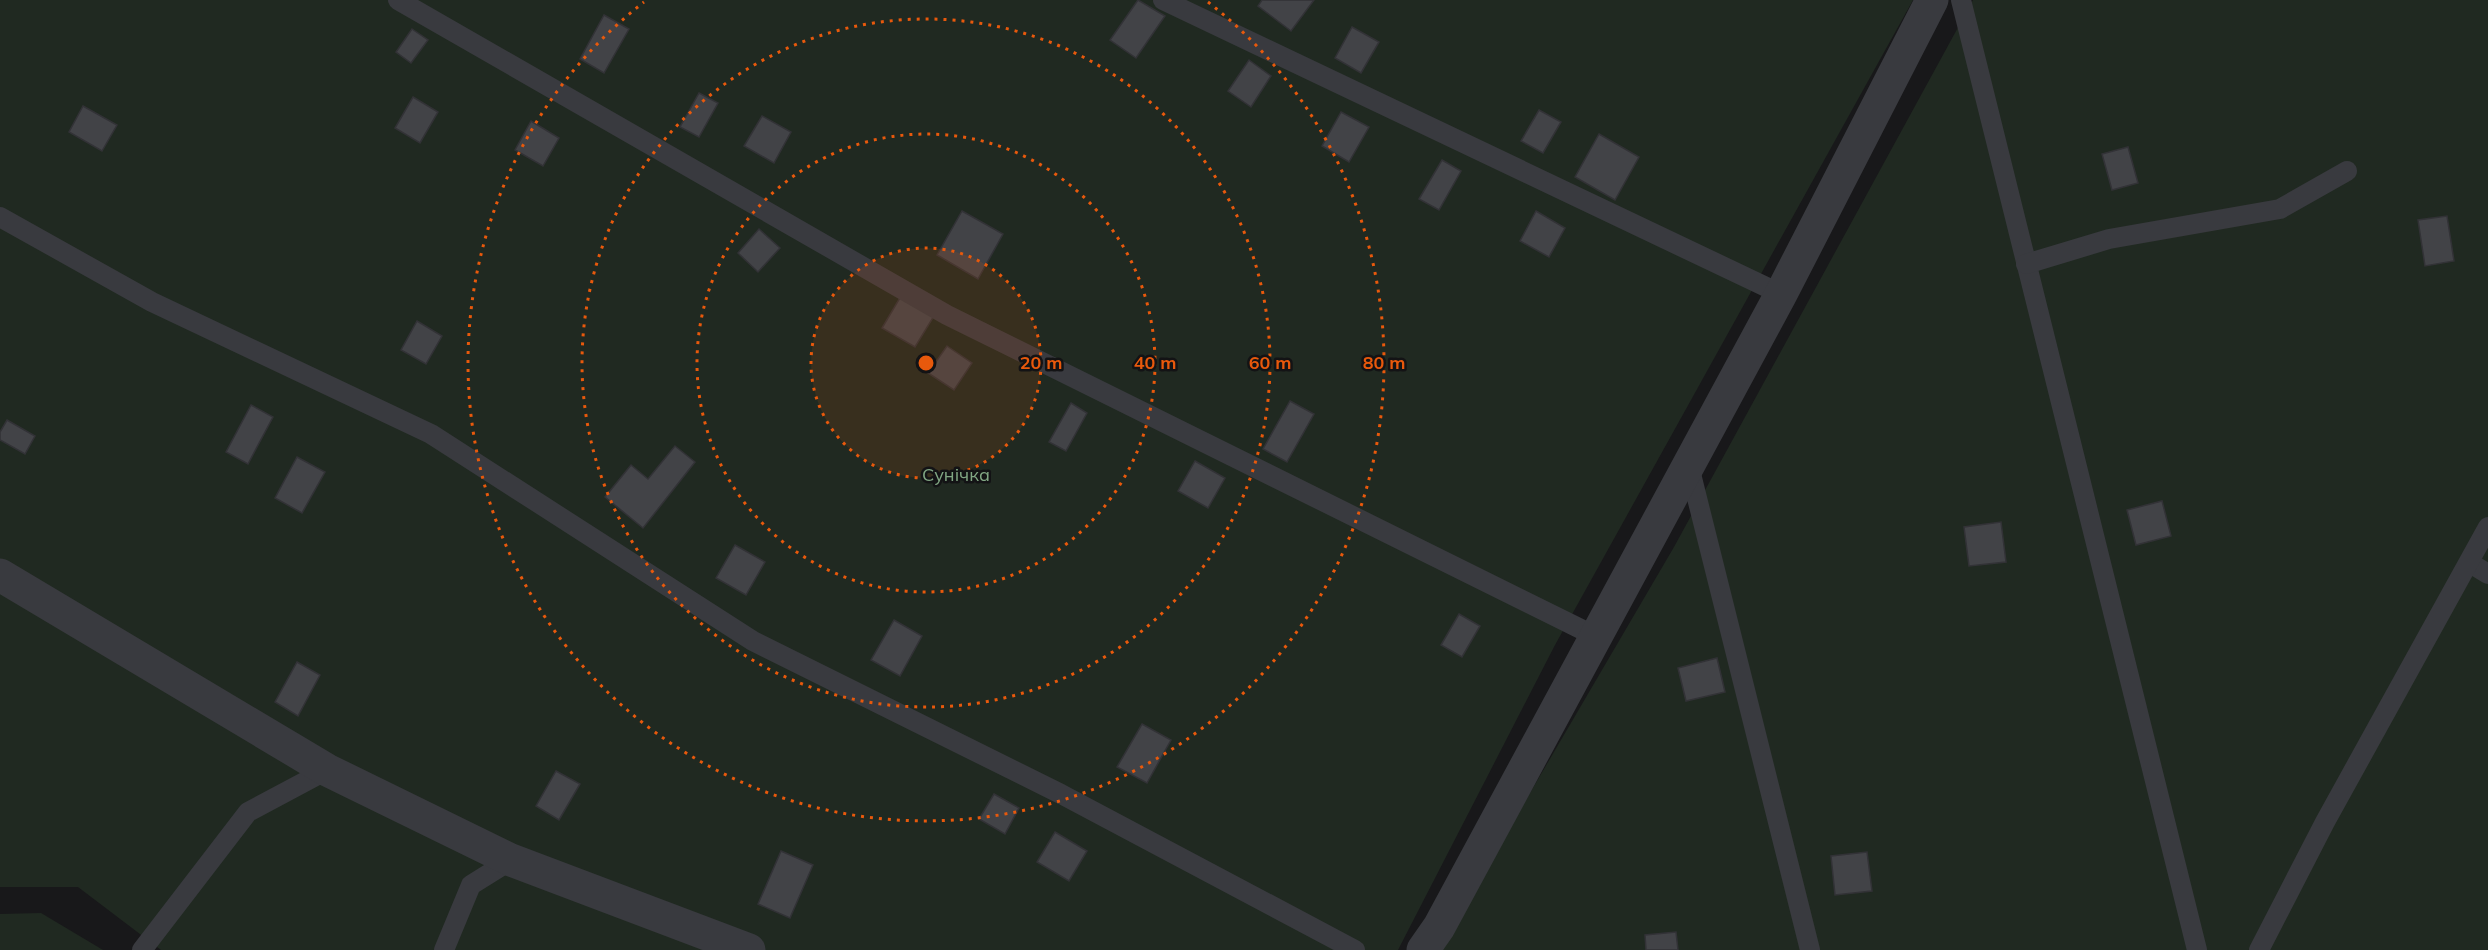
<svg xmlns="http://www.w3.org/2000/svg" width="2488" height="950" font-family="Mulish,sans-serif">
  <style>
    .green { fill: #202921 }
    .building { fill: #424347; stroke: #323236; stroke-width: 1.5 }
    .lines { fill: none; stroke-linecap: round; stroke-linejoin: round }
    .service { stroke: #393a3f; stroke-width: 20 }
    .minor { stroke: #393a3f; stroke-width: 33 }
    .ring { fill: none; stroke: #e8590c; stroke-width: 3; stroke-dasharray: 3 6 }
    .labels { text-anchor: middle; stroke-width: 5; stroke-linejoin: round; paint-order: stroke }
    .park-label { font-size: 18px; fill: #81a683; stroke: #131315 }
    .centre { fill: #e8590c; stroke: #131315; stroke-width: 3 }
    .ring-label { font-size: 18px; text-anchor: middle; font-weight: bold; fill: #e8590c; stroke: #131315; stroke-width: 5; stroke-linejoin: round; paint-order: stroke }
  </style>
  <rect width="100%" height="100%" fill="#18181a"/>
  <g class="green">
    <path d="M0 0H1913L1555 645 1398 950H161L78 887H0Z"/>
    <path d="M1973 0H2488V950H1438L1674 547Z"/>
    <path d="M41 913 103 950H0V914Z"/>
  </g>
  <g class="building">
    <path d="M1138 0 1165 16 1136 58 1110 40Z"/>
    <path d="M1262 0H1314L1291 31 1258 6Z"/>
    <path d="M604 15 629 29 604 73 580 59Z"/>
    <path d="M1352 27 1379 42 1361 73 1335 58Z"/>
    <path d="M412 29 428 40 411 63 396 52Z"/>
    <path d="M1249 60 1271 76 1251 107 1228 91Z"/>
    <path d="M699 93 718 103 699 137 680 127Z"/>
    <path d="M413 97 438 112 420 143 395 128Z"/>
    <path d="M83 106 117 125 102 151 69 132Z"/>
    <path d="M1539 110 1561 122 1543 153 1521 141Z"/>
    <path d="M1341 112 1369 127 1349 162 1322 146Z"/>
    <path d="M762 116 791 132 774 163 744 146Z"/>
    <path d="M531 121 559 138 543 166 515 150Z"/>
    <path d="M1599 134 1639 157 1615 200 1575 177Z"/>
    <path d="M2128 147 2138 183 2112 190 2102 154Z"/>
    <path d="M1442 160 1461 171 1439 210 1419 199Z"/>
    <path d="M962 211 1003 234 978 279 937 255Z"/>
    <path d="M1536 211 1565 228 1549 257 1520 241Z"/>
    <path d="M2447 216 2454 261 2425 266 2418 220Z"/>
    <path d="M759 229 780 248 758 272 738 253Z"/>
    <path d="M901 296 934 316 915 347 882 328Z"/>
    <path d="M417 321 442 336 426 364 401 350Z"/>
    <path d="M947 346 972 363 954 390 928 373Z"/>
    <path d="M1290 401 1314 414 1287 462 1263 449Z"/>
    <path d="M1071 403 1087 413 1066 451 1049 442Z"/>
    <path d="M251 405 273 417 248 464 226 452Z"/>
    <path d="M7 420 35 436 25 454 0 440V432Z"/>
    <path d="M675 446 695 462 643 528 605 497 631 465 648 479Z"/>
    <path d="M297 457 325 472 302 513 275 498Z"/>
    <path d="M1195 461 1225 478 1208 508 1178 491Z"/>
    <path d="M2162 501 2171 536 2136 545 2127 510Z"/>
    <path d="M2001 522 2006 562 1969 566 1964 527Z"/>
    <path d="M735 545 765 562 746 595 716 578Z"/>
    <path d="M1459 614 1480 626 1462 657 1441 645Z"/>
    <path d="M894 620 922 636 900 676 871 660Z"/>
    <path d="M1717 658 1725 692 1686 701 1678 668Z"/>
    <path d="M297 662 320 675 298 716 275 702Z"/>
    <path d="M1142 724 1171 740 1147 783 1117 767Z"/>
    <path d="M556 771 580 784 559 820 536 806Z"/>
    <path d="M994 794 1019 808 1005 834 979 819Z"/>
    <path d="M1055 832 1087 851 1069 881 1037 862Z"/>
    <path d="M781 851 813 865 790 918 758 904Z"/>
    <path d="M1867 852 1872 891 1835 895 1831 856Z"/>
    <path d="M1676 932 1678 950H1646L1645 935Z"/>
  </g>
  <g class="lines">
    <g class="service">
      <path d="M398 0 947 315 1597 637"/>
      <path d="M1163 0 1781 294"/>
      <path d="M1961 0 2197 950"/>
      <path d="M0 217 152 302 431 434 753 641 1061 794 1355 950"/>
      <path d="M2026 264 2109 239 2280 209 2347 171"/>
      <path d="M1689 466 1810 950"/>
      <path d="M2470 563 2488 574"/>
      <path d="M142 950 248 812 327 770"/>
      <path d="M444 950 471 885 511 860"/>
      <path d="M2259 950 2325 822 2488 527"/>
    </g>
    <g class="minor">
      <path d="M0 575 327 770 511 860 749 950"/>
      <path d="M1423 950 1439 927 1781 294 1932 0"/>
    </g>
  </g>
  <circle cx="926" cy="363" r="115" fill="#e8590c" fill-opacity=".12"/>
  <g class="ring">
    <circle cx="926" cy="363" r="115"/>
    <circle cx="926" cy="363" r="229"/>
    <circle cx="926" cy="363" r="344"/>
    <path d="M1208 2A458 458 0 1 1 644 2"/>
  </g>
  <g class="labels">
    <g class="park-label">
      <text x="956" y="481">Сунічка</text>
    </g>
  </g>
  <circle cx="926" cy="363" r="9" class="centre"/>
  <g class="ring-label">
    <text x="1041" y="369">20 m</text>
    <text x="1155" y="369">40 m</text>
    <text x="1270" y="369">60 m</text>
    <text x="1384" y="369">80 m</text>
  </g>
</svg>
